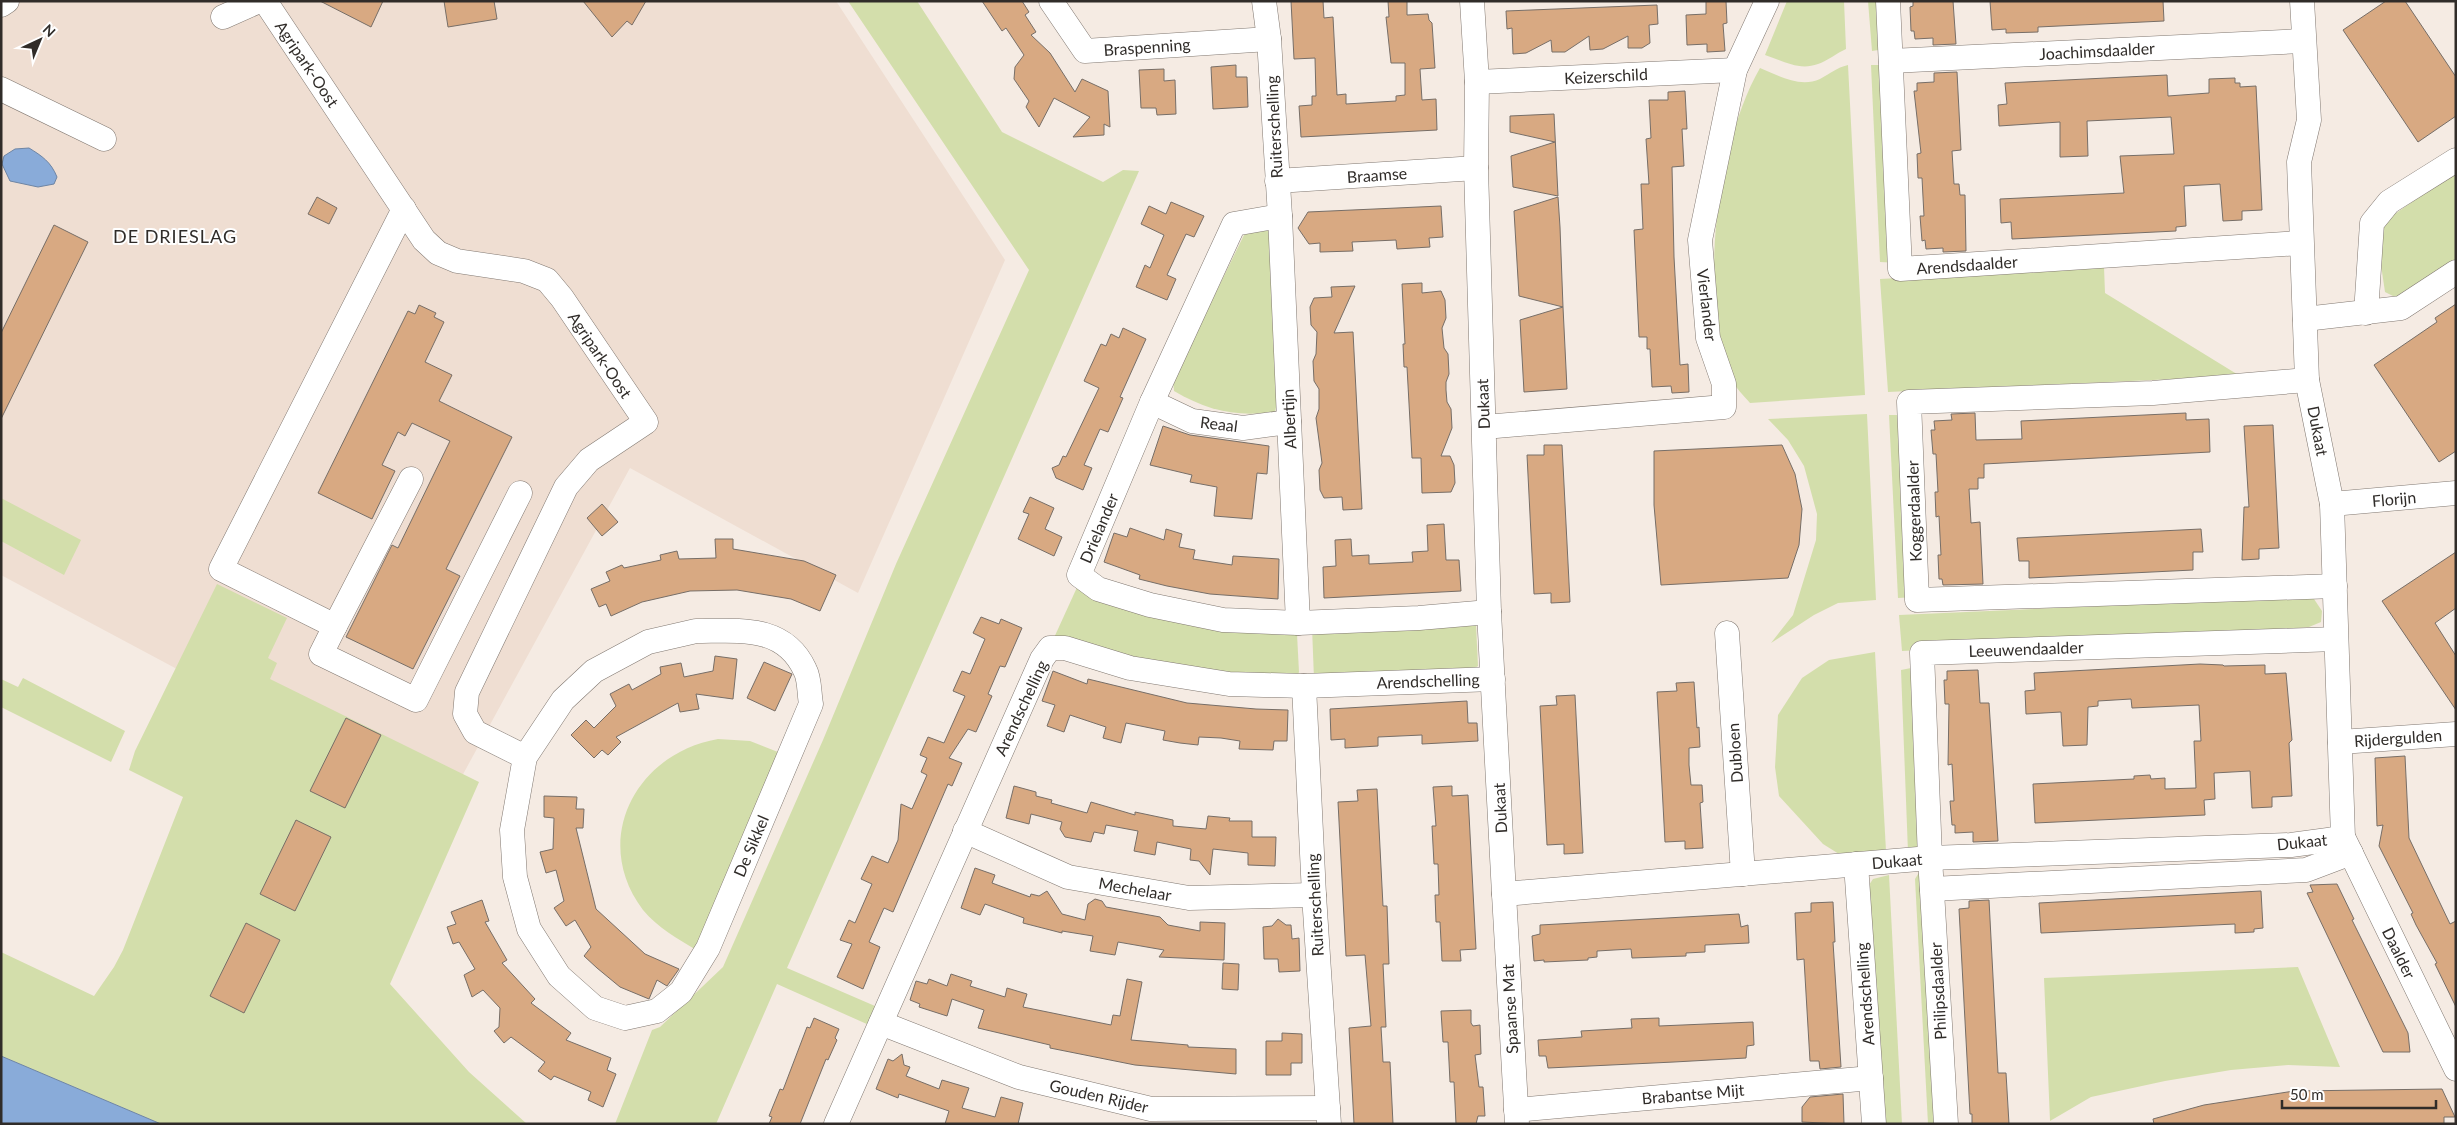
<svg xmlns="http://www.w3.org/2000/svg" width="2457" height="1125" font-family="Lato,sans-serif">
  <style>
    .built { fill: #efded2 }
    .green { fill: #d3deab }
    .water { fill: #89abd9; stroke: #6e85a4 }
    .building { fill: #d8a982; stroke: #776e67 }
    .lines { fill: none; stroke-linecap: round; stroke-linejoin: round }
    .minor-casing { stroke: #817871; stroke-width: 25 }
    .minor { stroke: #fff; stroke-width: 24 }
    .labels { text-anchor: middle; stroke-width: 4; stroke-linejoin: round; paint-order: stroke }
    .street-label { font-size: 16px; fill: #302c29; stroke: #fff }
    .neighbourhood-label { font-size: 18px; letter-spacing: 1px; fill: #302c29; stroke: #fff }
  </style>
  <rect width="100%" height="100%" fill="#f5ebe3"/>
  <path class="built" d="M1 1H836L1005 260 858 593 630 468 443 811 1 575Z"/>
  <g class="green">
    <path d="M848 1H917L1002 132 1103 182 1123 170 1139 171 787 968 875 1006 869 1025 777 984 716 1124H615L652 1030 660 1027 723 967 823 740 896 564 1029 270Z"/>
    <path d="M1787 1H1844L1846 49C1837 53 1827 61 1818 64 1799 71 1783 61 1765 55Z"/>
    <path d="M1868 1H1883L1885 49 1872 51Z"/>
    <path d="M1848 65 1865 395 1750 403C1744 396 1735 387 1731 379 1698 296 1716 144 1760 68 1779 76 1800 88 1820 79 1831 73 1836 68 1848 65Z"/>
    <path d="M1871 65H1888L1899 263 1880 262Z"/>
    <path d="M2456 171V261L2397 298 2385 292 2381 265 2382 223Z"/>
    <path d="M1258 227 1267 229 1272 236 1279 395 1275 412C1236 417 1208 411 1174 391L1173 380 1244 235Z"/>
    <path d="M2104 267 2105 293 2240 376 1888 392 1880 279Z"/>
    <path d="M1867 414 1876 600 1838 603 1814 615 1771 643 1793 615 1816 540 1817 514 1804 466 1788 440 1768 419Z"/>
    <path d="M1889 415H1905L1915 597 1898 598Z"/>
    <path d="M1 498 81 540 64 575 1 541Z"/>
    <path d="M1079 583 1297 634 1299 672 1296 679 1203 674 1053 640Z"/>
    <path d="M217 584 287 618 268 658 277 663 270 679 479 782 390 984 469 1072 527 1124H161L1 1056V952L94 996 114 967 123 950 183 797 129 770 135 751Z"/>
    <path d="M2306 597 2314 599 2322 611 2321 622 2309 627 2221 635 1902 651 1899 615Z"/>
    <path d="M1476 624 1478 666 1470 671 1314 679 1312 627Z"/>
    <path d="M1875 652 1886 851 1839 854 1823 844 1779 796 1775 767 1778 715 1802 678 1829 660Z"/>
    <path d="M1916 667 1924 848 1908 852 1901 670Z"/>
    <path d="M23 678 125 731 111 762 1 707V679L18 687Z"/>
    <path d="M718 739 750 741 783 754 698 951C678 939 658 928 643 910 590 840 636 753 718 739Z"/>
    <path d="M1920 871 1940 1124H1928L1915 879Z"/>
    <path d="M1889 875 1902 1124H1882L1869 885 1873 879Z"/>
    <path d="M2298 967 2340 1067 2288 1065 2231 1070 2165 1081 2091 1097 2050 1121 2044 978Z"/>
  </g>
  <g class="water">
    <path d="M29 148C42 156 51 162 57 177L54 184 38 187 10 181 2 164 4 156 15 149Z"/>
    <path d="M1 1056 161 1124H1Z"/>
  </g>
  <g class="building">
    <path d="M320 1H383L371 27Z"/>
    <path d="M444 1H494L497 19 448 27Z"/>
    <path d="M583 1H646L632 25 627 21 612 37Z"/>
    <path d="M982 1H1022L1029 12 1025 15 1036 32 1031 35 1050 53 1075 92 1082 79 1108 91 1110 127 1104 124V135L1073 137 1090 117 1054 98 1039 127 1026 107 1029 101 1014 79 1015 67 1024 55 1006 28 1002 31Z"/>
    <path d="M1291 1H1323L1324 18 1333 17 1337 95 1346 94V104L1396 101V96L1405 95V63H1391L1386 17H1389L1388 1H1407V15L1428 14 1429 20 1432 23 1435 68 1420 69 1422 100 1436 99 1437 130 1301 137 1299 106 1312 105V96H1316L1315 58 1294 59Z"/>
    <path d="M1706 1H1726L1727 23 1723 24 1725 51 1707 52V44L1687 45 1686 15 1706 14Z"/>
    <path d="M1913 1H1953L1956 44 1933 45V38L1915 39 1914 31H1911L1910 7 1913 6Z"/>
    <path d="M1990 1H2163L2164 21 2038 27V32L2006 33V29L1992 30Z"/>
    <path d="M2386 1H2405L2456 77V116L2418 142 2343 30Z"/>
    <path d="M1657 5 1658 24 1649 25 1650 43 1642 48H1628V36L1603 49 1590 50 1589 36 1565 52H1552L1551 40 1526 53 1513 54 1512 28 1507 29 1506 11Z"/>
    <path d="M1236 65V77H1247L1248 107 1213 109 1211 67Z"/>
    <path d="M1164 69V81L1175 80 1176 114 1157 115 1156 108H1141L1139 70Z"/>
    <path d="M1957 72 1961 150 1952 151 1954 184H1959L1960 195H1965L1966 251 1943 252V248L1926 249 1925 240 1922 241 1920 216H1924L1922 178H1918L1917 154 1921 153 1914 91H1917V83L1934 82V73Z"/>
    <path d="M2167 75 2168 96 2209 93V79L2235 78V83H2240V87L2256 86 2262 210 2242 211V220L2223 221 2220 184 2184 186 2186 226 2176 227V231L2012 239 2011 222 2001 223 2000 199 2124 193 2120 156 2174 154 2171 117 2087 121 2088 156 2060 157V122L1999 126 1998 105 2007 104 2005 83Z"/>
    <path d="M1685 91 1687 129H1682L1684 166 1672 167 1674 257 1680 365 1688 364 1689 392 1672 393 1671 386 1652 387 1650 349H1647V337H1639L1634 230 1643 229 1641 184H1649L1646 139 1651 138 1649 100H1668V92Z"/>
    <path d="M1554 114 1558 196 1513 187 1511 156 1555 142 1510 132V116Z"/>
    <path d="M317 197 337 208 329 224 308 214Z"/>
    <path d="M1558 197 1560 227 1563 307 1519 296 1514 211Z"/>
    <path d="M1171 202 1204 216 1194 237 1186 234 1167 275 1176 279 1167 300 1136 287 1145 265 1150 268 1164 235 1141 224 1149 206 1166 214Z"/>
    <path d="M1441 206 1443 237 1429 238 1430 247 1397 249 1396 240 1352 242 1353 251 1320 252V243L1309 244 1298 228 1308 212Z"/>
    <path d="M54 225 88 242 1 419V333Z"/>
    <path d="M1422 283V293L1441 291 1445 300 1446 318 1442 328 1444 348 1448 354 1449 374 1446 382V390L1447 402 1451 409 1452 428 1441 456H1450L1454 465 1455 483 1451 492 1422 493 1421 458H1412L1407 367H1404L1403 344H1405L1402 284Z"/>
    <path d="M1355 286 1334 333 1353 332 1362 509 1343 510 1342 497 1324 498 1320 490 1319 470 1322 463 1316 418 1319 409V389L1314 381 1313 361 1316 354 1317 332 1311 325 1310 307 1314 298 1332 297 1331 287Z"/>
    <path d="M2456 304V451L2439 462 2374 365 2437 322 2435 318Z"/>
    <path d="M419 305 436 313 434 317 444 322 425 362 452 375 439 401 512 437 446 569 460 576 413 669 346 637 392 545 398 548 450 441 412 423 405 436 398 432 382 465 395 471 372 519 318 493 408 311 415 314Z"/>
    <path d="M1563 307 1567 389 1524 392 1520 320Z"/>
    <path d="M1123 328 1146 339 1120 397 1123 398 1108 432 1100 429 1084 465 1092 468 1083 490 1056 478 1052 468 1059 465 1063 456 1066 457 1099 388 1084 381 1101 344 1106 346 1111 334 1119 338Z"/>
    <path d="M1975 413 1976 440 2022 439 2021 421 2186 413V420L2209 419 2210 452 1984 464V478H1978V489H1969L1971 523 1980 522 1983 584 1943 585 1942 579H1939L1938 555H1941L1939 516 1936 517 1935 492H1938L1936 454H1933L1931 430H1935L1934 421 1952 420 1951 414Z"/>
    <path d="M2273 425 2279 548 2259 549V559L2242 560 2244 507H2249L2244 426Z"/>
    <path d="M1163 426 1190 435 1269 446 1267 474 1257 473 1252 519 1214 516 1217 487 1190 482 1192 475 1150 465Z"/>
    <path d="M1544 445H1562L1570 602 1551 603V593L1534 594 1527 455H1544Z"/>
    <path d="M1782 445 1795 474 1802 509 1799 545 1788 578 1661 585 1654 505V451Z"/>
    <path d="M1030 497 1054 508 1045 529 1062 537 1054 556 1018 539 1029 514 1023 512Z"/>
    <path d="M602 504 618 522 602 536 587 518Z"/>
    <path d="M1444 524 1446 560H1459L1461 591 1324 598 1323 567 1336 566 1335 540 1351 539 1352 556 1369 555V564L1413 562 1412 552 1428 551 1427 525Z"/>
    <path d="M1130 528 1164 540 1166 529 1182 534 1179 547 1195 550 1193 559 1232 565 1233 556 1279 559 1278 599 1210 594 1167 586 1139 579 1140 575 1104 562 1114 533 1127 537Z"/>
    <path d="M2201 529 2203 552H2193V570L2029 578V561H2019L2017 538Z"/>
    <path d="M715 539H733V549L804 561 836 575 820 611 791 599 737 590 690 591 642 602 611 616 606 604 599 607 591 589 610 581 606 572 622 565 624 568 661 560 660 555 677 551 679 559 716 558Z"/>
    <path d="M2456 552V608L2435 623 2456 656V710L2382 601Z"/>
    <path d="M981 617 999 624 1001 619 1022 628 1005 667 1000 666 988 694 992 696 976 732 968 729 949 758 962 763 952 786 948 784 893 912 884 908 869 942 880 947 863 989 837 977 852 944 840 940 849 920 855 923 872 884 861 879 872 856 888 863 898 840 901 804 912 809 927 775 921 772 927 758 920 755 928 737 944 743 965 696 953 691 962 671 970 674 985 639 973 633Z"/>
    <path d="M715 656 737 659 733 699 696 694 699 709 680 712 678 703 616 737 621 742 608 755 602 750 594 758 571 735 586 720 594 728 616 706 610 694 629 684 632 690 661 674 660 667 681 663 684 677 713 671Z"/>
    <path d="M764 662 792 674 775 711 747 698Z"/>
    <path d="M2200 664 2223 665 2224 666 2265 665V674L2286 673 2292 740 2289 743 2292 796 2272 797V807L2252 808 2250 771 2214 773 2215 799 2204 800 2205 815 2035 823 2033 784 2134 779V776L2150 775 2151 779 2165 778V789L2196 788 2194 741H2201L2199 705 2132 708 2131 699 2098 701V706L2088 707 2087 745 2063 746 2061 712 2026 714 2025 691 2035 690 2034 673Z"/>
    <path d="M1978 670 1980 703H1989L1998 841 1973 842V832L1955 833V825H1952L1950 801H1954L1952 764 1948 765 1949 704H1945L1944 680H1947V671Z"/>
    <path d="M1053 671 1087 684 1088 679 1187 703 1256 709 1288 710 1287 741H1274L1273 750 1239 749 1240 741 1221 738 1199 737 1198 745 1180 743 1163 740 1165 731 1126 723 1121 743 1103 738 1106 727 1070 715 1064 732 1047 726 1055 705 1042 701Z"/>
    <path d="M1694 682 1697 728 1699 727 1700 747 1689 748V765L1691 785H1702L1703 802 1700 803 1703 848 1685 849V841L1665 842 1657 692 1677 691 1676 683Z"/>
    <path d="M1575 695 1583 853 1564 854V844L1547 845 1540 706 1557 705 1556 696Z"/>
    <path d="M1467 701 1468 723H1477L1478 741 1422 744V735L1378 737V746L1345 748V739L1331 740 1330 709Z"/>
    <path d="M346 718 381 735 345 808 310 791Z"/>
    <path d="M2405 756 2409 838 2450 924 2456 921V1007L2435 964 2437 963 2416 925 2411 914 2413 913 2379 846 2383 825 2377 826 2375 758Z"/>
    <path d="M1014 786 1036 792V796L1052 800 1051 803 1087 813 1091 802 1135 815V812L1173 820V826L1206 829 1208 816 1230 818 1229 821H1252V837H1276L1275 866 1248 865V853L1213 849 1210 875 1199 861 1190 860 1191 849 1157 842 1155 855 1134 851 1138 831 1106 825 1104 834 1094 832 1091 842 1065 837 1060 829 1062 822 1031 814 1029 824 1006 818Z"/>
    <path d="M1452 786V796L1468 795 1476 949 1460 950 1461 961H1442L1440 922H1436L1435 895H1439L1438 864H1434L1432 826H1436L1433 787Z"/>
    <path d="M1377 789 1383 906H1387L1389 964H1383L1386 1027H1381L1382 1044 1383 1062H1390L1393 1124H1354L1349 1028 1371 1026 1365 955 1346 956 1338 802 1358 801 1357 790Z"/>
    <path d="M544 796 577 797 576 809H584L583 828H576L596 909 645 954 679 969 667 986 657 980 649 999 620 987 597 968 584 956 591 947 575 920 566 926 554 908 564 901 556 870 546 873 540 852 553 849 554 818 544 817Z"/>
    <path d="M296 820 331 837 295 911 260 894Z"/>
    <path d="M975 868 995 875 992 883 1030 897 1031 894 1039 896 1047 891 1062 914 1085 920 1088 904 1095 899 1102 901 1106 907 1160 917 1168 925 1200 931V922L1225 923 1224 960 1159 957 1164 950 1118 942 1115 955 1090 951 1093 936 1062 931V933L1023 923 1024 918 985 904 980 915 961 908Z"/>
    <path d="M2337 884 2354 919 2352 920 2408 1033 2410 1052H2383L2307 893 2313 892 2310 885Z"/>
    <path d="M2261 891 2263 928 2254 929V932L2235 933V924L2041 933 2039 903Z"/>
    <path d="M482 900 489 921 485 922 507 960 502 963 535 999 531 1003 571 1033 566 1040 611 1058 607 1070 616 1074 603 1107 588 1100 591 1092 554 1076 551 1080 538 1071 545 1062 511 1037 504 1043 494 1031 499 1027 500 1008 483 990 472 997 464 975 475 969 459 942 453 944 447 927 456 924 451 912Z"/>
    <path d="M1989 900 1998 1073H2006L2009 1124H1972V1114H1970L1959 909 1969 908V901Z"/>
    <path d="M1833 902 1835 942H1833L1841 1067 1820 1069 1819 1061H1810L1804 959 1797 960 1795 913 1811 912V903Z"/>
    <path d="M1739 914 1741 927 1748 925 1749 943 1705 945V952L1686 953V956L1632 958 1631 949 1597 951V957L1588 958V960L1544 962V960L1534 961 1532 936 1540 934V925Z"/>
    <path d="M1278 919 1286 925H1291L1292 939 1299 938 1300 971 1279 972 1278 959H1264L1263 927 1272 926Z"/>
    <path d="M246 923 280 940 244 1013 210 996Z"/>
    <path d="M1223 963 1239 964 1238 990 1222 989Z"/>
    <path d="M951 974 972 981 970 986 1005 997 1007 988 1027 994 1023 1007 1111 1025 1113 1015 1120 1016 1127 979 1142 982 1131 1040 1188 1045V1047L1236 1049V1074L1135 1065 1050 1048V1045L978 1028 984 1010 952 999 947 1016 919 1007 920 1004 910 1000 916 981 927 984 929 979 947 986Z"/>
    <path d="M1471 1010V1023L1473 1026 1480 1025 1481 1054 1475 1055 1479 1087H1483L1485 1116H1478L1476 1124H1456L1454 1082H1450L1448 1042H1443L1441 1011Z"/>
    <path d="M814 1018 839 1029 835 1038 837 1040 828 1060 826 1059 800 1124H769L772 1117 769 1116 780 1089 783 1090 807 1027 810 1028Z"/>
    <path d="M1659 1018V1026L1753 1022 1754 1045 1747 1046 1746 1058 1674 1062 1548 1068 1546 1056H1539L1538 1040 1582 1037 1581 1031 1632 1028 1631 1019Z"/>
    <path d="M1282 1033 1302 1034V1063H1291V1075H1266V1041H1282Z"/>
    <path d="M902 1054 904 1065 910 1067 906 1076 939 1089 942 1080 969 1088 962 1108 995 1117 1001 1097 1023 1103 1018 1124H945L949 1111 899 1094 898 1098 876 1089 888 1059 893 1061Z"/>
    <path d="M2442 1089 2455 1117H2444V1124H2154L2153 1119 2204 1105 2294 1091Z"/>
    <path d="M1843 1094 1844 1124 1802 1122V1107L1810 1097Z"/>
  </g>
  <g class="lines">
    <g class="minor-casing">
      <g id="minor">
        <path d="M265 1 424 240 438 253 457 261 524 271 547 280 562 298 646 422 589 460 566 487 467 692 465 714 475 732 525 757"/>
        <path d="M1051 1 1085 51 1269 39"/>
        <path d="M1264 1 1269 39 1280 216 1298 623"/>
        <path d="M1472 1 1477 82 1476 168 1489 612 1504 894 1930 858 2291 845 2343 838 2332 504 2307 380 2299 162 2309 120 2302 1"/>
        <path d="M1888 1 1900 269 2301 243"/>
        <path d="M1 5 7 1"/>
        <path d="M223 17 259 1"/>
        <path d="M1891 61 2303 41"/>
        <path d="M1477 82 1735 70"/>
        <path d="M1 89 104 139"/>
        <path d="M1277 181 1476 168"/>
        <path d="M404 209 221 569 335 626 411 479"/>
        <path d="M1280 216 1234 224 1152 402 1079 575 1098 589 1150 605 1223 620 1298 623 1419 618 1489 612"/>
        <path d="M2366 313 2372 223 2389 202 2456 160"/>
        <path d="M2305 319 2401 308 2456 272"/>
        <path d="M2307 380 2153 393 1909 402 1917 600 2335 586"/>
        <path d="M1152 402 1192 421 1243 428 1289 422"/>
        <path d="M1484 427 1724 407V384L1708 338 1700 240 1735 70 1767 1"/>
        <path d="M2332 504 2456 493"/>
        <path d="M335 626 321 654 416 700 520 493"/>
        <path d="M696 631C738 631 784 624 805 670 810 679 809 694 811 704L708 948 681 992 657 1011 625 1018 595 1008 559 976 529 929 515 877 512 830 525 757 563 700 594 671 648 642Z"/>
        <path d="M1727 633 1743 874"/>
        <path d="M1304 686 1314 895 1329 1124"/>
        <path d="M2340 742 2456 734"/>
        <path d="M965 831 1068 877 1189 898 1314 895"/>
        <path d="M2344 839 2456 1069"/>
        <path d="M1856 864 1874 1124"/>
        <path d="M1932 889 2306 870 2351 853"/>
        <path d="M1504 894 1517 1124"/>
        <path d="M881 1023 1019 1077 1151 1109 1328 1108"/>
        <path d="M1516 1110 1871 1078"/>
        <path d="M836 1124 1042 659 1050 648H1065L1130 668 1229 684 1304 686 1493 679"/>
        <path d="M1946 1124 1930 858 1922 653 2336 639"/>
      </g>
    </g>
    <use href="#minor" class="minor"/>
  </g>
  <g class="labels">
    <g class="street-label">
      <text transform="translate(1147 47) rotate(-4)" y="6">Braspenning</text>
      <text transform="translate(2097 51) rotate(-3)" y="6">Joachimsdaalder</text>
      <text transform="translate(307 64) rotate(56)" y="6">Agripark-Oost</text>
      <text transform="translate(1606 76) rotate(-3)" y="6">Keizerschild</text>
      <text transform="translate(1274 127) rotate(-93)" y="6">Ruiterschelling</text>
      <text transform="translate(1377 175) rotate(-4)" y="6">Braamse</text>
      <text transform="translate(1967 265) rotate(-4)" y="6">Arendsdaalder</text>
      <text transform="translate(1707 305) rotate(83)" y="6">Vierlander</text>
      <text transform="translate(600 355) rotate(56)" y="6">Agripark-Oost</text>
      <text transform="translate(1483 404) rotate(-92)" y="6">Dukaat</text>
      <text transform="translate(1289 419) rotate(-93)" y="6">Albertijn</text>
      <text transform="translate(1219 424) rotate(7)" y="6">Reaal</text>
      <text transform="translate(2318 431) rotate(79)" y="6">Dukaat</text>
      <text transform="translate(2394 499) rotate(-5)" y="6">Florijn</text>
      <text transform="translate(1914 511) rotate(-92)" y="6">Koggerdaalder</text>
      <text transform="translate(1099 528) rotate(-67)" y="6">Drielander</text>
      <text transform="translate(2026 649) rotate(-2)" y="6">Leeuwendaalder</text>
      <text transform="translate(1428 681) rotate(-2)" y="6">Arendschelling</text>
      <text transform="translate(1021 708) rotate(-65)" y="6">Arendschelling</text>
      <text transform="translate(2398 738) rotate(-4)" y="6">Rijdergulden</text>
      <text transform="translate(1735 753) rotate(-94)" y="6">Dubloen</text>
      <text transform="translate(1500 808) rotate(-93)" y="6">Dukaat</text>
      <text transform="translate(2302 842) rotate(-6)" y="6">Dukaat</text>
      <text transform="translate(751 846) rotate(-67)" y="6">De Sikkel</text>
      <text transform="translate(1897 861) rotate(-5)" y="6">Dukaat</text>
      <text transform="translate(1135 889) rotate(10)" y="6">Mechelaar</text>
      <text transform="translate(1315 905) rotate(-93)" y="6">Ruiterschelling</text>
      <text transform="translate(2399 953) rotate(64)" y="6">Daalder</text>
      <text transform="translate(1938 991) rotate(-93)" y="6">Philipsdaalder</text>
      <text transform="translate(1865 994) rotate(-94)" y="6">Arendschelling</text>
      <text transform="translate(1510 1009) rotate(-93)" y="6">Spaanse Mat</text>
      <text transform="translate(1693 1094) rotate(-5)" y="6">Brabantse Mijt</text>
      <text transform="translate(1099 1096) rotate(13)" y="6">Gouden Rijder</text>
    </g>
    <g class="neighbourhood-label">
      <text x="175" y="243">DE DRIESLAG</text>
    </g>
  </g>
  <rect width="2457" height="1125" fill="none" stroke="#302c29" stroke-width="5"/>
  <g transform="translate(40 40) rotate(44)" stroke="#ffffff" stroke-width="4" paint-order="stroke">
  <path d="M0-4L9 19L0 12L-9 19Z" fill="#302c29"/>
  <text y="-8" font-size="14" font-weight="bold" text-anchor="middle" fill="#302c29">N</text>
  </g>
  <path d="M2282 1100v8h154v-8" fill="none" stroke="#302c29" stroke-width="2.5"/>
  <text x="2290" y="1100" font-size="15" fill="#302c29" stroke="#ffffff" stroke-width="4" paint-order="stroke">50 m</text>
</svg>
